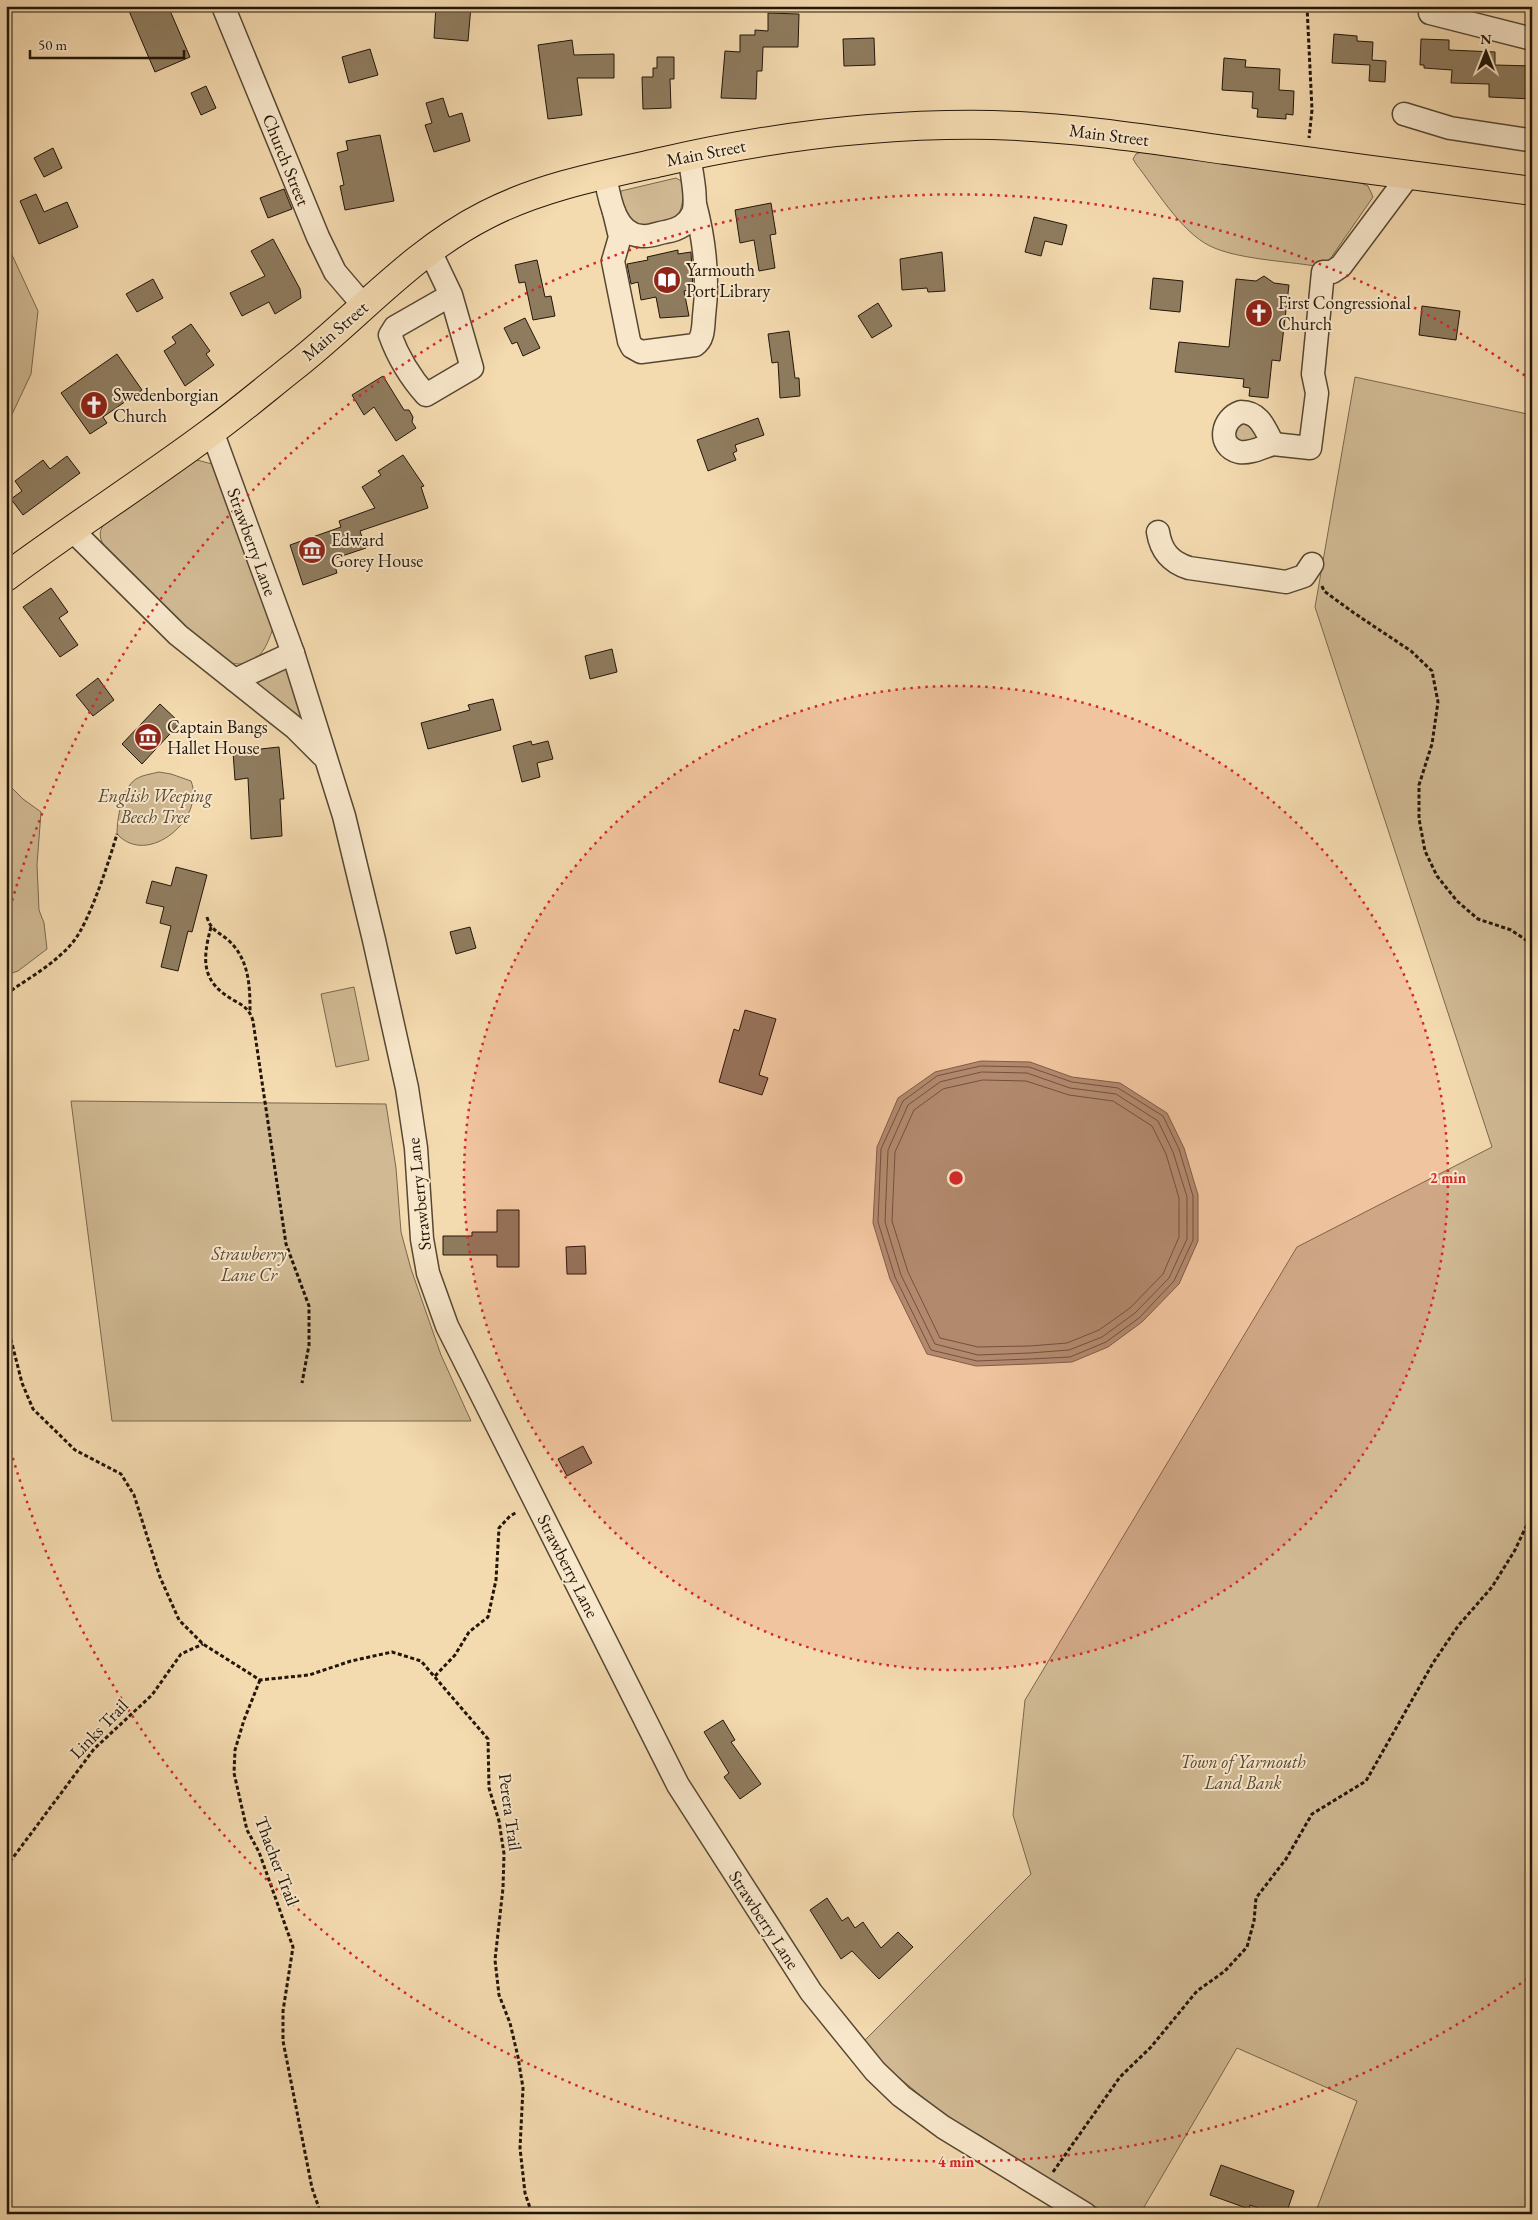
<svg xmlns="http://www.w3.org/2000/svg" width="1538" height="2220" font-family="'EB Garamond',serif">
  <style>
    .green { fill: #d0b993; stroke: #79684e }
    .water { fill: #ad9777; stroke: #75634b }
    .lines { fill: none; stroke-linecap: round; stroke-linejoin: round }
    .shore { stroke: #685640; stroke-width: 1 }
    .building { fill: #8f7c5f; stroke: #221609 }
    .minor-casing { stroke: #564732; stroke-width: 25 }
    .major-casing { stroke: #221609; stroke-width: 30 }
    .path { stroke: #221609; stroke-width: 3; stroke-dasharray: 4 2.5; stroke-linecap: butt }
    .minor { stroke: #f8e7cb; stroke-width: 22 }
    .major { stroke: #f4daaf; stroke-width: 28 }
    .ring { fill: none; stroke: #d62828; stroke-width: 2.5; stroke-dasharray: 2.5 5 }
    .labels { text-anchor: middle; stroke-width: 4; stroke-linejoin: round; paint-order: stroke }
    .street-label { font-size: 18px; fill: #221609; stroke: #f8e7cb }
    .poi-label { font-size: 18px; fill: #221609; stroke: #f8e7cb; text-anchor: start }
    .park-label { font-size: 18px; font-style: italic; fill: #564732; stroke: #f8e7cb }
    .centre { fill: #d62828; stroke: #f8e7cb; stroke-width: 2.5 }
    .ring-label { font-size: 15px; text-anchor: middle; font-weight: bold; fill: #d62828; stroke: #f8e7cb; stroke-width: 4; stroke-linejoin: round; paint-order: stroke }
  </style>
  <rect width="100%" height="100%" fill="#f4daaf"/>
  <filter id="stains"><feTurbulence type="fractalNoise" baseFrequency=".004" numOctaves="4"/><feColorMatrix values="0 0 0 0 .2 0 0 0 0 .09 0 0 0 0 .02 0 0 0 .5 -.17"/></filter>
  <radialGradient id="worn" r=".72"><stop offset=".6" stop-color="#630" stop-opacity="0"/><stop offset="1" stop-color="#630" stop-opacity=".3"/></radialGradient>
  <g class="green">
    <path d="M1141 152 1361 183 1368 186 1373 197 1328 262 1315 266C1285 261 1236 259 1210 246 1181 232 1155 188 1136 164L1133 159 1136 154Z"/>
    <path d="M676 178 683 182C684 219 678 219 645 230 631 220 617 210 621 191Z"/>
    <path d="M6 242 38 311 31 374 6 427Z"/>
    <path d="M1355 377 1532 415V2214H1315L1357 2101 1237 2048 1140 2214H1109L1047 2181 981 2136 950 2120 891 2071 863 2042 1031 1874 1013 1815 1025 1700 1297 1247 1492 1147 1315 607Z"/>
    <path d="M1248 419 1258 437 1255 441 1238 444 1231 429Z"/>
    <path d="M197 460 212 464 273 628C263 659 251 672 218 659L107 550C100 541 97 532 105 523L189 463Z"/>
    <path d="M287 665 303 720 252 681Z"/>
    <path d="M159 772 171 774 191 781C206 818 148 868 117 834 117 819 122 788 136 779 142 775 151 774 159 772Z"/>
    <path d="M6 782 23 799 41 812 37 865 39 910 44 923 47 949 18 971 6 975Z"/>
    <path d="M354 987 369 1060 336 1067 321 994Z"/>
    <path d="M71 1101 386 1104 396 1168 401 1232 411 1269 441 1355 471 1421H112Z"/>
  </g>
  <path class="water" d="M981 1061 1030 1062 1072 1077 1120 1083 1167 1113 1184 1148 1198 1195V1241L1179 1284 1142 1322 1108 1347 1072 1362 1031 1364 976 1366 927 1354 890 1279 873 1223 877 1147 898 1098 935 1072Z"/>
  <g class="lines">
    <g class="shore">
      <path d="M981 1066 1029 1067 1072 1082 1118 1088 1163 1116 1179 1149 1193 1196V1240L1174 1281 1139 1318 1106 1342 1070 1357 1030 1359 977 1361 931 1350 895 1277 878 1222 881 1149 903 1101 937 1076Z"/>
      <path d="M982 1072 1027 1073 1070 1088 1116 1094 1158 1121 1173 1152 1187 1197V1239L1169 1278 1135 1313 1102 1337 1069 1350 1030 1353 978 1355 935 1344 901 1275 885 1222 888 1150 908 1105 940 1082Z"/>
      <path d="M983 1080 1026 1081 1069 1095 1113 1101 1152 1126 1166 1154 1179 1198V1237L1163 1274 1130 1308 1099 1330 1067 1343 1030 1346 978 1347 940 1338 908 1272 892 1221 895 1152 914 1110 943 1089Z"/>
    </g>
  </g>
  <g class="building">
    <path d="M140 6H168L190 57 155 72 129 11Z"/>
    <path d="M436 6H471L468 41 434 38Z"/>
    <path d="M768 13 799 14 798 47H763L762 71H757L756 99 721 98 725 51 740 52V35H755V30L768 31Z"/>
    <path d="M1334 34 1357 36V41L1373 42 1372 60 1386 61 1385 82 1369 81 1370 65 1332 63Z"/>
    <path d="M874 38 875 65 844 66 843 39Z"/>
    <path d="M1421 39 1449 40V50L1495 52V65L1532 66V99L1489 97V84L1451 83 1452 70 1424 68V65H1420Z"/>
    <path d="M572 40 574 55 614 54V78H577L582 115 548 119 538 45Z"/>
    <path d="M370 49 378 75 349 83 342 57Z"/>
    <path d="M657 57H674V79H670L671 108 643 109 642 77H653V68H657Z"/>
    <path d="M1224 58 1246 60 1245 67 1280 69 1279 90 1294 91 1293 115 1286 114V119L1257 117 1258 109 1252 108 1253 92 1222 90Z"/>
    <path d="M206 86 216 108 201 115 191 93Z"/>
    <path d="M443 98 449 117 462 113 470 141 434 152 425 125 432 123 426 103Z"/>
    <path d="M380 135 394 201 345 210 340 186 344 185 337 153 348 150 346 141Z"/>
    <path d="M53 148 62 168 44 177 34 158Z"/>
    <path d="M284 189 292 209 268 218 260 198Z"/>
    <path d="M36 194 44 212 67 202 78 227 39 244 20 201Z"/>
    <path d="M771 203 776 234 770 235 775 268 759 271 754 240 740 243 735 210Z"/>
    <path d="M1034 217 1067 225 1062 245 1045 241 1041 256 1025 252Z"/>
    <path d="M273 239 300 289 301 298 275 314 269 302 242 316 230 293 265 276 251 251Z"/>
    <path d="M678 250V254L691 252 693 289 684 291 689 316 660 318 656 297 641 300 638 282 631 284 627 264 648 260 647 257Z"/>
    <path d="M942 252 945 291 928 292 927 288 902 290 900 259Z"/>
    <path d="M537 260 545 297 551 296 555 316 533 320 525 282 519 283 515 265Z"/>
    <path d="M1264 276 1274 283 1289 285 1280 361 1272 360 1268 398 1249 396 1250 388 1243 387 1244 379 1175 372 1179 342 1229 347 1236 279 1256 281Z"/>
    <path d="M1153 278 1183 281 1180 312 1150 309Z"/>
    <path d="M153 279 163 298 137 312 126 294Z"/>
    <path d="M878 303 892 326 872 338 858 316Z"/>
    <path d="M1422 306 1460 311 1456 340 1419 335Z"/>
    <path d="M525 318 540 348 523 356 517 342 512 344 504 328Z"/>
    <path d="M191 324 210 351 206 354 214 365 185 386 164 351 176 343 172 337Z"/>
    <path d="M789 331 795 378H799L800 396 780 398 778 362 772 363 768 334Z"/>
    <path d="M117 354 142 390 103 417 107 423 90 434 61 393Z"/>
    <path d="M383 376 404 410H409L413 417 412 422 416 428 396 441 374 407 364 415 352 395Z"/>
    <path d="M758 418 764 435 735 445 737 451 733 453 736 460 708 471 697 440Z"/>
    <path d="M403 455 424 486 421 487 428 508 360 531 366 548 333 559 337 573 303 585 290 545 341 527 339 521 375 508 362 487 381 475 378 471Z"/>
    <path d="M67 456 80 473 23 515 11 499 22 491 15 481 43 460 50 469Z"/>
    <path d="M51 588 68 612 59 618 78 645 60 657 23 607Z"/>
    <path d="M612 649 617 672 590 679 585 656Z"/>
    <path d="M98 678 114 700 93 716 76 695Z"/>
    <path d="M493 699 501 730 428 749 421 723 470 710 468 705Z"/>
    <path d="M160 704 180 723 142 764 122 744Z"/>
    <path d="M531 741 532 745 548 741 553 759 537 763 540 777 522 782 513 746Z"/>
    <path d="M279 747 284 799H280L282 836 251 839 248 778 235 780 233 752Z"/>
    <path d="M176 867 207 875 192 932 188 931 178 971 161 967 171 926 160 923 164 907 146 903 152 881 171 886Z"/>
    <path d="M470 927 476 948 456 954 450 932Z"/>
    <path d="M745 1010 776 1019 759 1075 768 1078 762 1095 719 1082 734 1029 739 1031Z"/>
    <path d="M497 1210H519V1267H497V1255H443V1236H472V1232H497Z"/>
    <path d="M585 1246 586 1274H567L566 1247Z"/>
    <path d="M583 1446 592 1463 567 1476 558 1459Z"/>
    <path d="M723 1720 735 1740 731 1742 761 1784 740 1799 724 1777 729 1773 704 1732Z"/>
    <path d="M827 1898 842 1921 848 1917 855 1928 863 1922 881 1948 898 1932 913 1947 879 1979 852 1951 841 1959 810 1910Z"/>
    <path d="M1221 2165 1294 2191 1286 2214H1275L1250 2205 1249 2209 1210 2195Z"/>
  </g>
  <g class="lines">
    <g class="minor-casing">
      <g id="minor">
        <path d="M223 6 318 237 335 272 364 306"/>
        <path d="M1430 13 1532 39"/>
        <path d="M1404 114 1450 128 1528 140"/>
        <path d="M605 175C609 196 614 235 642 236 650 237 658 233 665 232 677 230 688 225 693 213 698 200 691 170 689 155"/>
        <path d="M614 212 620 237 613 261 629 341 632 347 641 352 695 345C704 339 703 327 704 316 709 277 705 242 695 204"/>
        <path d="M430 251 451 295 472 368 426 395C410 377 398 357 390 335L395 327 451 295"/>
        <path d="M1241 412C1260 412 1265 429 1273 444 1263 447 1250 454 1239 452 1216 446 1222 418 1241 412Z"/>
        <path d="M212 431 293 653 344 816 374 940 407 1088 416 1148 422 1239 428 1273 447 1326 678 1785 811 1992 875 2071 901 2096 943 2127 1085 2214"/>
        <path d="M1273 444 1310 448 1317 393 1313 374 1323 272H1332L1341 266 1409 175"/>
        <path d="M72 530 178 635 295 728 322 755"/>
        <path d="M1158 532C1161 551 1170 562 1189 568L1286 582 1304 576 1312 564"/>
        <path d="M235 680 293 653"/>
      </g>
    </g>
    <g class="major-casing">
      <path id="major" d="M6 577C73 527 144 482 211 432 240 411 268 387 296 365 359 315 413 252 486 215 540 187 602 175 661 162 769 137 882 123 993 125 1071 127 1148 139 1225 150 1327 164 1430 178 1532 191"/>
    </g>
    <g class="path">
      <path d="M1307 6 1312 110 1309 138"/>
      <path d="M1322 586 1324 591 1354 613 1411 651 1432 671 1438 702 1432 744 1419 785V819L1425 851 1437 876 1457 901 1478 919 1511 930 1532 944"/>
      <path d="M207 917C210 929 218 932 227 939 249 958 250 985 250 1011"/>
      <path d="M211 927C202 961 201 982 235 1001 244 1006 250 1010 253 1021L286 1244 309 1306V1345L302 1383"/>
      <path d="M6 994C29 978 56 963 73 942 90 921 109 861 117 834"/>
      <path d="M6 1320 22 1383 33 1409 75 1450 121 1474 134 1495 160 1577 179 1620 203 1644 260 1680 309 1675 351 1661 392 1652 421 1661 488 1739 489 1788 499 1821 504 1854 503 1888 495 1960 499 1995 510 2023 518 2057 523 2088 520 2148 525 2193 532 2214"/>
      <path d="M435 1676 455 1655 469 1632 488 1617 496 1580 499 1528 510 1516 517 1512"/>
      <path d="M260 1680 244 1720 235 1750 234 1773 247 1830 259 1852 293 1947 283 2011V2041L312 2188 321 2214"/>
      <path d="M6 1867 94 1749 152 1695 181 1654 203 1644"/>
      <path d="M1053 2172 1120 2077 1151 2047 1197 1991 1225 1971 1247 1947 1254 1921 1256 1898 1286 1859 1312 1814 1366 1781 1433 1663 1458 1626 1492 1587 1515 1550 1532 1514"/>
    </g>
    <use href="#minor" class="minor"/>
    <use href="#major" class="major"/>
  </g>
  <circle cx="956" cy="1178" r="492" fill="#d62828" fill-opacity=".12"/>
  <g class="ring">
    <circle cx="956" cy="1178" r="492"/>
    <path d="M1527 1979A984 984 0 0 1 8 1441M8 915A984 984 0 0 1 1527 377"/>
  </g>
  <defs>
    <g id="library-disc" transform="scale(1.4375)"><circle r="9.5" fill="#8f2418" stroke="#f8e7cb"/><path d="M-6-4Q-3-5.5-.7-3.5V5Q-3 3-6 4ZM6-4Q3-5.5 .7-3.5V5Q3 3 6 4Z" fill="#fff"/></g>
    <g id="church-disc" transform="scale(1.4375)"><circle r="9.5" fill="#8f2418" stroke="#f8e7cb"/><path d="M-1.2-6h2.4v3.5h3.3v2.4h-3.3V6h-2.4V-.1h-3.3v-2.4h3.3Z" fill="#fff"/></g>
    <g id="museum-disc" transform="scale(1.4375)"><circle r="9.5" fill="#8f2418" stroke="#f8e7cb"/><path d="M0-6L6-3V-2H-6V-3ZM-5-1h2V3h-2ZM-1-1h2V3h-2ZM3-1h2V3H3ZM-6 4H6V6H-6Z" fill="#fff"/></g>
  </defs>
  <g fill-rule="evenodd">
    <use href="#library-disc" x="667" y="280"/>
    <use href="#church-disc" x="1259" y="313"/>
    <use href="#church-disc" x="94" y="405"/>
    <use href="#museum-disc" x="312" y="550"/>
    <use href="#museum-disc" x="148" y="737"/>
  </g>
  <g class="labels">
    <g class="street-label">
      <text transform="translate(1109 135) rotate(7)" y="6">Main Street</text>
      <text transform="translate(706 153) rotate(-11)" y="6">Main Street</text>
      <text transform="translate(286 160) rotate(68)" y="6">Church Street</text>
      <text transform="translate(335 331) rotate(-41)" y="6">Main Street</text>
      <text transform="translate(252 542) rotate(70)" y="6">Strawberry Lane</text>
      <text transform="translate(419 1194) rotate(-96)" y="6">Strawberry Lane</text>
      <text transform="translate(568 1566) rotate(63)" y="6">Strawberry Lane</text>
      <text transform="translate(99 1729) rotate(-46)" y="6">Links Trail</text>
      <text transform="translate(510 1812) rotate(82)" y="6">Perera Trail</text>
      <text transform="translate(277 1861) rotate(69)" y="6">Thacher Trail</text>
      <text transform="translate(764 1920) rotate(57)" y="6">Strawberry Lane</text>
    </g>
    <g class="poi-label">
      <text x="686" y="276">Yarmouth<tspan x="686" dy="21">Port Library</tspan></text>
      <text x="1278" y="309">First Congressional<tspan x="1278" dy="21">Church</tspan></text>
      <text x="113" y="401">Swedenborgian<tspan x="113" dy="21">Church</tspan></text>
      <text x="331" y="546">Edward<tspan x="331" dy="21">Gorey House</tspan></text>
      <text x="167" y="733">Captain Bangs<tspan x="167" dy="21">Hallet House</tspan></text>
    </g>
    <g class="park-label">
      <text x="155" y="802">English Weeping<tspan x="155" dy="21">Beech Tree</tspan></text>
      <text x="249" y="1260">Strawberry<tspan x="249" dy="21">Lane Cr</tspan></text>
      <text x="1243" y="1768">Town of Yarmouth<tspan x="1243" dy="21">Land Bank</tspan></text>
    </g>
  </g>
  <circle cx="956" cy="1178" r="8" class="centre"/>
  <g class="ring-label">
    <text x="1448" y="1183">2 min</text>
    <text x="956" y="2167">4 min</text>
  </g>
  <rect width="1538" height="2220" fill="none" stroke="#f4daaf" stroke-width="25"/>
  <rect x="8" y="8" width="1523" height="2205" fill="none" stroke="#221609" stroke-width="2.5"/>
  <rect x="12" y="12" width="1513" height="2195" fill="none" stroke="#221609"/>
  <g transform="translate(1486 52)" stroke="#f8e7cb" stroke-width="4" paint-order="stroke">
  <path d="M0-4L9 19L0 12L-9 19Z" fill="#221609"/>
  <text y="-8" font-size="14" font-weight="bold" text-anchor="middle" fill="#221609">N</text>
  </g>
  <path d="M30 50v8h154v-8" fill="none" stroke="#221609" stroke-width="2.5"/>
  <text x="38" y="50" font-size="15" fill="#221609" stroke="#f8e7cb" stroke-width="4" paint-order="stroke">50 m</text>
  <rect width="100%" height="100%" filter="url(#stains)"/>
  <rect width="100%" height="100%" fill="url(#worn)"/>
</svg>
